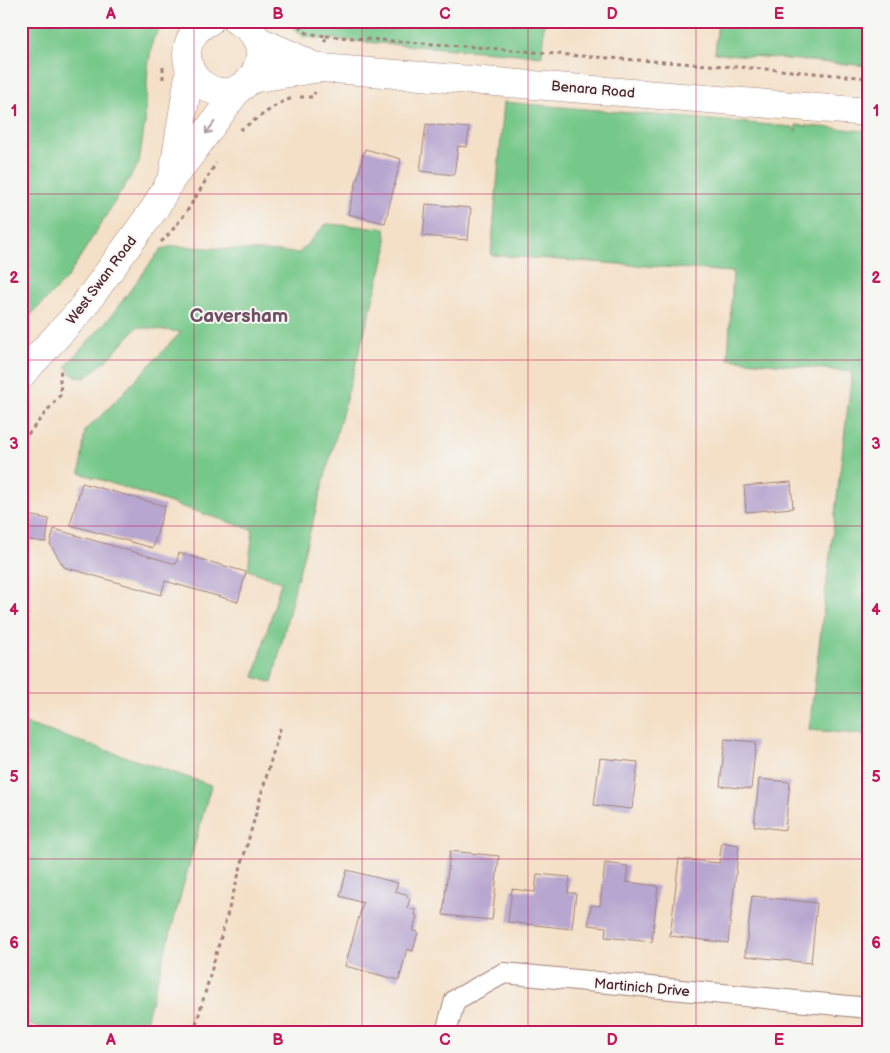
<svg xmlns="http://www.w3.org/2000/svg" width="890" height="1053" font-family="'Balsamiq Sans',sans-serif">
  <style>
    .green { fill: #76c88a; stroke: #60745a }
    .building { fill: #b7a6cf }
    .lines { fill: none; stroke-linecap: round; stroke-linejoin: round }
    .minor-casing { stroke: #9f8079; stroke-width: 22 }
    .primary-casing { stroke: #9f8079; stroke-width: 29 }
    .path { stroke: #9f8079; stroke-width: 3; stroke-dasharray: 4 4; stroke-linecap: butt }
    .minor { stroke: #fff; stroke-width: 20 }
    .primary { stroke: #fff; stroke-width: 28 }
    .oneway { stroke: #ae9aa0 }
    .grid { fill: none; stroke: #c2185b; stroke-width: 1; stroke-opacity: 0.55 }
    .labels { text-anchor: middle; stroke-width: 4; stroke-linejoin: round; paint-order: stroke }
    .street-label { font-size: 14px; fill: #4a1f2b; stroke: #f6f6f2 }
    .district-label { font-size: 19px; font-weight: bold; fill: #704e64; stroke: #f6f6f2 }
    .neatline { fill: none; stroke: #c2185b; stroke-width: 2 }
    .grid-label { font-size: 16px; text-anchor: middle; font-weight: bold; fill: #c2185b }
  </style>
  <rect width="100%" height="100%" fill="#f6f6f2"/>
  <filter id="ink" filterUnits="userSpaceOnUse"><feTurbulence type="fractalNoise" baseFrequency=".02" numOctaves="2"/><feDisplacementMap in="SourceGraphic" scale="10" xChannelSelector="R" yChannelSelector="G"/><feConvolveMatrix kernelMatrix="1 2 1 2 8 2 1 2 1" color-interpolation-filters="sRGB"/></filter>
  <filter id="wash" filterUnits="userSpaceOnUse"><feTurbulence type="fractalNoise" baseFrequency=".0096" numOctaves="4" result="noise"/><feDisplacementMap in="SourceGraphic" scale="20" xChannelSelector="R" yChannelSelector="G"/><feGaussianBlur stdDeviation="1.12" result="paint"/><feColorMatrix in="noise" values="0 0 0 0 0 0 0 0 0 0 0 0 0 0 0 0 0 1.4 0 .05"/><feComposite in="paint" operator="in"/></filter>
  <g filter="url(#wash)">
    <rect width="100%" height="100%" fill="#f4e0c7"/>
    <g class="green">
      <path d="M21 21H166L153 39 148 67 145 122 139 163 67 278 21 325Z"/>
      <path d="M286 21H544L542 56 303 37Z"/>
      <path d="M718 21H869V66L715 53Z"/>
      <path d="M504 102 793 127 796 132V125L869 131V735L809 730 852 372 728 359 733 272 491 255Z"/>
      <path d="M326 224 385 228 387 249 296 583 272 683 254 677 281 582 248 570 253 530 80 473 85 430 102 415 181 332 137 327 110 357 85 378 72 375 66 366 111 316 161 249 173 246 299 253Z"/>
      <path d="M21 722 211 785 143 1032H52L21 1022Z"/>
    </g>
    <g id="blocks">
      <g class="building">
        <path d="M658 21H677L676 27 658 26Z"/>
        <path d="M426 124 469 128 467 147 458 146 454 175 420 171Z"/>
        <path d="M365 149 401 159 385 223 348 214Z"/>
        <path d="M426 204 471 208 468 240 423 236Z"/>
        <path d="M791 482 793 508 746 512 744 486Z"/>
        <path d="M82 483 165 506 153 548 70 525Z"/>
        <path d="M21 514 49 519 46 542 21 539Z"/>
        <path d="M54 529 176 564 179 553 246 572 238 602 165 581 161 595 64 567 50 544Z"/>
        <path d="M725 739 756 742 751 789 720 786Z"/>
        <path d="M600 758 638 762 632 809 594 805Z"/>
        <path d="M759 779 790 782 785 830 754 826Z"/>
        <path d="M722 842 739 845 728 943 670 936 679 859 719 863Z"/>
        <path d="M450 851 499 856 492 920 443 915Z"/>
        <path d="M605 863 628 866 626 882 658 886 652 942 605 937 606 927 588 925 591 905 600 906Z"/>
        <path d="M347 870 398 883 395 891 406 894 410 900 407 908 416 910 415 915 417 916 413 931 418 932 413 951 407 949 399 980 345 966 363 903 340 896Z"/>
        <path d="M537 874 570 877 568 893H576L572 929 508 922 512 889 535 892Z"/>
        <path d="M752 896 817 903 811 963 745 956Z"/>
      </g>
    </g>
  </g>
  <g filter="url(#ink)">
    <use href="#blocks" fill-opacity="0" stroke="#9f8079" stroke-width="1"/>
    <g class="lines">
      <g class="minor-casing">
        <path id="minor" d="M446 1032 455 1000 504 973 869 1008"/>
      </g>
      <g class="primary-casing">
        <g id="primary">
          <path d="M210 21C197 27 187 39 187 54 187 66 192 77 202 84 244 116 288 45 237 21"/>
          <path d="M257 40 300 59 317 68"/>
          <path d="M251 79 321 68 869 112"/>
          <path d="M173 176 190 69"/>
          <path d="M21 375 80 311 155 208 172 178 188 158 239 88"/>
        </g>
      </g>
      <g class="path">
        <path d="M293 21 307 33 326 36 324 46"/>
        <path d="M326 36 489 48 580 56 780 70 869 78"/>
        <path d="M163 79V66"/>
        <path d="M300 97H313L315 92"/>
        <path d="M240 130 278 104 292 98"/>
        <path d="M161 242C185 219 199 191 216 163"/>
        <path d="M21 439 28 434 61 394 60 380 61 368"/>
        <path d="M194 1032 281 725"/>
      </g>
      <use href="#minor" class="minor"/>
      <use href="#primary" class="primary"/>
    </g>
    <defs><path id="oneway-shaft" d="M-6 0H5M1.5-3L5.5 0L1.5 3" fill="none" stroke-width="1.6" stroke-linecap="round" stroke-linejoin="round" transform="scale(1.25)"/></defs>
    <use class="oneway" href="#oneway-shaft" transform="translate(210 128) rotate(126)"/>
  </g>
  <path class="grid" d="M194 21V1032M362 21V1032M528 21V1032M696 21V1032M21 194H869M21 360H869M21 526H869M21 693H869M21 859H869"/>
  <g class="labels">
    <g class="street-label">
      <text transform="translate(593 89) rotate(5)" y="5">Benara Road</text>
      <text transform="translate(101 280) rotate(-53)" y="5">West Swan Road</text>
      <text transform="translate(642 987) rotate(5)" y="5">Martinich Drive</text>
    </g>
    <g class="district-label">
      <text x="239" y="322">Caversham</text>
    </g>
  </g>
  <rect width="890" height="1053" fill="none" stroke="#f6f6f2" stroke-width="55"/>
  <rect x="28" y="28" width="834" height="998" class="neatline"/>
  <g class="grid-label">
    <text x="111" y="19">A</text>
    <text x="278" y="19">B</text>
    <text x="445" y="19">C</text>
    <text x="612" y="19">D</text>
    <text x="779" y="19">E</text>
    <text x="14" y="116">1</text>
    <text x="876" y="116">1</text>
    <text x="14" y="283">2</text>
    <text x="876" y="283">2</text>
    <text x="14" y="449">3</text>
    <text x="876" y="449">3</text>
    <text x="14" y="615">4</text>
    <text x="876" y="615">4</text>
    <text x="14" y="782">5</text>
    <text x="876" y="782">5</text>
    <text x="14" y="948">6</text>
    <text x="876" y="948">6</text>
    <text x="111" y="1045">A</text>
    <text x="278" y="1045">B</text>
    <text x="445" y="1045">C</text>
    <text x="612" y="1045">D</text>
    <text x="779" y="1045">E</text>
  </g>
</svg>
